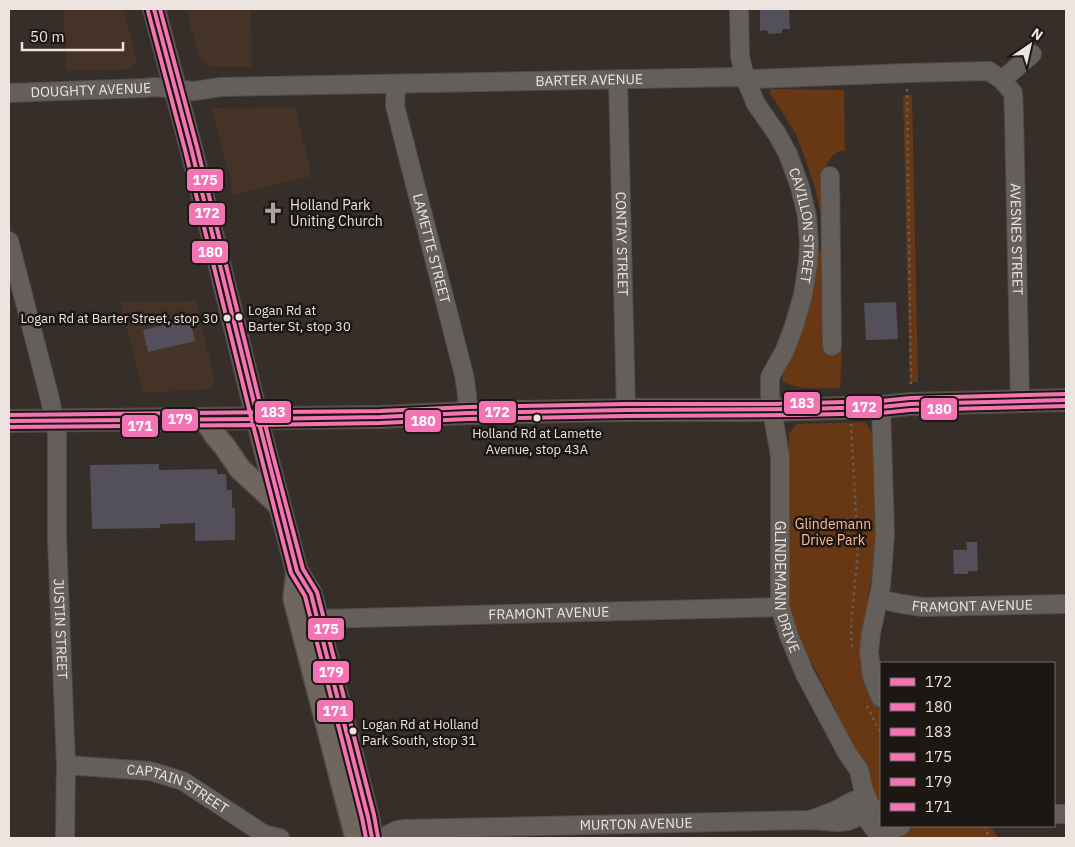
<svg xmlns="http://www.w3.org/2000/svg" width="1075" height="847" font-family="'IBM Plex Sans',sans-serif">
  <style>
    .built { fill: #463328 }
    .green { fill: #673813 }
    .building { fill: #53505c }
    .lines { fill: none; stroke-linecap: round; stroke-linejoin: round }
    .minor-casing { stroke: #534c48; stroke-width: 20 }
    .major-casing { stroke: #534c48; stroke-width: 24 }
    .path { stroke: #645e5a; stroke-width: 2.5; stroke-dasharray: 2.5 4; stroke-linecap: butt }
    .minor { stroke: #655f5b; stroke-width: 18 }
    .major { stroke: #706660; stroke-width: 21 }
    .bus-1-casing { stroke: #1d1713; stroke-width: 8 }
    .bus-2-casing { stroke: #1d1713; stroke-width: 8 }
    .bus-3-casing { stroke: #1d1713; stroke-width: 8 }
    .bus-4-casing { stroke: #1d1713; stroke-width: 8 }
    .bus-5-casing { stroke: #1d1713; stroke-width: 8 }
    .bus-6-casing { stroke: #1d1713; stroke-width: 8 }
    .bus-1 { stroke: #f373b3; stroke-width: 4 }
    .bus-2 { stroke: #f373b3; stroke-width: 4 }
    .bus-3 { stroke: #f373b3; stroke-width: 4 }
    .bus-4 { stroke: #f373b3; stroke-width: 4 }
    .bus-5 { stroke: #f373b3; stroke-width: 4 }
    .bus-6 { stroke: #f373b3; stroke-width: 4 }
    .bus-dot { fill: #ede4df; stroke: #1d1713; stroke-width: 2 }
    .labels { text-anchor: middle; stroke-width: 5; stroke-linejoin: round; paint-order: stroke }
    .bus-label { font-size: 13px; fill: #ede4df; stroke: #1d1713; text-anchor: start }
    .street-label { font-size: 14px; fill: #ede4df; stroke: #1d1713 }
    .poi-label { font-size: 14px; fill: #ede4df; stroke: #1d1713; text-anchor: start }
    .park-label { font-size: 14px; fill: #fdbc94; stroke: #1d1713 }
    .line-badge { stroke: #1d1713; stroke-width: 2 }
    .badge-label { font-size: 14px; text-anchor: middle; font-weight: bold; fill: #fff }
  </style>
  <rect width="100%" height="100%" fill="#362e29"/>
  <g class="built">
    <path d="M64 9H124L137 61 131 69 66 71Z"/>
    <path d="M186 9H251L252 67H212L199 58Z"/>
    <path d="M295 107 312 176 234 195 212 108Z"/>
    <path d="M196 301 214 378 213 386 207 389 143 393 120 302Z"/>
  </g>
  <g class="green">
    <path d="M771 89 844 90 845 151H839L833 155 827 164 825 219 820 211 815 188 806 161 796 134 770 93Z"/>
    <path d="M903 95H912L918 382H910Z"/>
    <path d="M820 250H822L826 350H842L840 388C825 388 794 391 782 380L783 373 799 339 807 316 818 252Z"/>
    <path d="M865 422 873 435 876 532 875 556 860 645 861 665 865 682 881 714V807L877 805 862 762 792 623 787 593 789 565V433L797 424Z"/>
    <path d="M894 826H929L930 827 991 826 998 838H901Z"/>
  </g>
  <g class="building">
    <path d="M789 9 790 29H782V33L768 34 767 30 760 31V10Z"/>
    <path d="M896 302 898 339 866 340 864 303Z"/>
    <path d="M190 319 195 341 148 352 143 330Z"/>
    <path d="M159 464V470L217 469V474H226L227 490H232V508H235V540L195 541V523L160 524V528L92 529 90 465Z"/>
    <path d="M966 542H977L978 571H968V574H954L953 550H967Z"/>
  </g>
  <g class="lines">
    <g class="minor-casing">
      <g id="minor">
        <path id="s1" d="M739 9 740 56 745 78 756 104 777 134 788 154 800 187 807 216 809 243 808 263 803 295 794 326 785 350 770 377V394L772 410 780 456V607L789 636 805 674 847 753 859 770 863 788 869 803 881 817"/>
        <path id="s2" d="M618 79 626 410"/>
        <path d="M1002 80 1032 54"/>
        <path id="s3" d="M396 84 395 106 464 375 467 395 468 413"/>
        <path id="s4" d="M9 93 143 88 155 87 194 91 221 87 736 77 753 79 907 73 989 71 1002 80 1013 93 1014 115 1020 401"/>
        <path d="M830 176 832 346"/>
        <path id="s5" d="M9 241 50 399 57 434V538L66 765 65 838"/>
        <path id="s6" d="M879 599 902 604 923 607 1066 604"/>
        <path id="s7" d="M318 619 780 607"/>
        <path d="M881 698 872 676 869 652 871 633 881 586 885 534 881 407"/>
        <path id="s8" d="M66 765 150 771 183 781 262 833 267 835 280 838"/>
        <path d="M857 804C863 817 874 826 880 838"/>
        <path d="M1054 814H1066"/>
        <path d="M878 821 874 828 889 831 901 826"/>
        <path id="s9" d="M359 838 384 837 397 830 405 829 810 820 838 822 848 821 862 815 869 803 855 800 834 811 810 820"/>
      </g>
    </g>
    <g class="major-casing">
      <g id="major">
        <path d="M154 9 191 148 265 450 297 571 311 594 368 817 372 838"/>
        <path d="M205 420 215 435 225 447 240 469 279 505"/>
        <path d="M9 421 380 417 468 413 626 410H772L881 407 910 404 1066 400"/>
        <path d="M297 571 294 598 356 838"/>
      </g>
    </g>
    <g class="path">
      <path d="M907 89 911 388"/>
      <path d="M851 424 858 552 851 624 852 650"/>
      <path d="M867 706 881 733"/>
      <path d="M985 826 989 838"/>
    </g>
    <use href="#minor" class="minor"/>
    <use href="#major" class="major"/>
    <g class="bus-1-casing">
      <g id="bus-1">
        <path d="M154 9 191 148 258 419"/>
        <path d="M258 419 380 417 468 413 626 410 800 409 881 407 910 404 1066 400"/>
      </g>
    </g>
    <g class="bus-2-casing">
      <g id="bus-2">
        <path d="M148 11 185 150 252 421"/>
        <path d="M258 425 380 423 468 419 626 416 800 415 881 413 910 410 1066 406"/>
      </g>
    </g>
    <g class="bus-3-casing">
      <path id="bus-3" d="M9 415 380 411 468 407 626 404H772L881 401 910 398 1066 394"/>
    </g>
    <g class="bus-4-casing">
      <path id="bus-4" d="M160 9 197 147 271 448 303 569 317 592 374 815 378 837"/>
    </g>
    <g class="bus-5-casing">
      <path id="bus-5" d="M9 421 258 419 297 571 311 594 368 817 372 838"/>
    </g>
    <g class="bus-6-casing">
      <path id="bus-6" d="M9 427 253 425 291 573 305 596 362 818 366 838"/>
    </g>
    <use href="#bus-1" class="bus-1"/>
    <use href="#bus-2" class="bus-2"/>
    <use href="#bus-3" class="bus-3"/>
    <use href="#bus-4" class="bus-4"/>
    <use href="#bus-5" class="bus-5"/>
    <use href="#bus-6" class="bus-6"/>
  </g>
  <defs>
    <g id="church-bare" transform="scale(1.725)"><path d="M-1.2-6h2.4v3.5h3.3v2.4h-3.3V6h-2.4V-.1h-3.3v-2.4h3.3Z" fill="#ada49f" stroke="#1d1713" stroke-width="2.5" paint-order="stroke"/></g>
  </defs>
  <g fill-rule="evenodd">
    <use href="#church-bare" x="273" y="213"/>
  </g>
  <g class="bus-dot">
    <circle cx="239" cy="317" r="4.5"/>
    <circle cx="227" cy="318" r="4.5"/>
    <circle cx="537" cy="418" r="4.5"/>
    <circle cx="353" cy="731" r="4.5"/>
  </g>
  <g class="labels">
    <g class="bus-label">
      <text x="248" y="315">Logan Rd at<tspan x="248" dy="16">Barter St, stop 30</tspan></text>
      <text x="218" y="323" text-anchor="end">Logan Rd at Barter Street, stop 30</text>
      <text x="537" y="438" text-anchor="middle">Holland Rd at Lamette<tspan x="537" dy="16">Avenue, stop 43A</tspan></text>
      <text x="362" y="729">Logan Rd at Holland<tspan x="362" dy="16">Park South, stop 31</tspan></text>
    </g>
    <g class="street-label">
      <text dy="5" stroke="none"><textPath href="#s4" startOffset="581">BARTER AVENUE</textPath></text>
      <text dy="5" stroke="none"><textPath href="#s4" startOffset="82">DOUGHTY AVENUE</textPath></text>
      <text dy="5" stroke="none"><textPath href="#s1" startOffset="231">CAVILLON STREET</textPath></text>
      <text dy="5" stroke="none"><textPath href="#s4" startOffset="1160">AVESNES STREET</textPath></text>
      <text dy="5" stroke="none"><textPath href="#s2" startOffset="165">CONTAY STREET</textPath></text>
      <text dy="5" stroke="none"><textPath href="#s3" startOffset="169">LAMETTE STREET</textPath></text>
      <text dy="5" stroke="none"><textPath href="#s1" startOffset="602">GLINDEMANN DRIVE</textPath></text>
      <text dy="5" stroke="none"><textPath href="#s6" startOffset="94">FRAMONT AVENUE</textPath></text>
      <text dy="5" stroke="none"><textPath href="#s7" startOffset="231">FRAMONT AVENUE</textPath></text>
      <text dy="5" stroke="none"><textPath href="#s5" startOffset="394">JUSTIN STREET</textPath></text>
      <text dy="5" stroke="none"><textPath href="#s8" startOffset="116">CAPTAIN STREET</textPath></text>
      <text dy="5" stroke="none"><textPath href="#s9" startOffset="279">MURTON AVENUE</textPath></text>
    </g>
    <g class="poi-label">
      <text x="290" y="210">Holland Park<tspan x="290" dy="16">Uniting Church</tspan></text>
    </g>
    <g class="park-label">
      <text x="833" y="529">Glindemann<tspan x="833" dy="16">Drive Park</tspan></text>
    </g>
  </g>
  <g class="line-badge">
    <rect x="186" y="168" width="38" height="24" rx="5" fill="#f373b3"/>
    <rect x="188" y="202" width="38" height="24" rx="5" fill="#f373b3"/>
    <rect x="191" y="240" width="38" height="24" rx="5" fill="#f373b3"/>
    <rect x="783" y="391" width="38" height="24" rx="5" fill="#f373b3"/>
    <rect x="845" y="395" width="38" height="24" rx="5" fill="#f373b3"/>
    <rect x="920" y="397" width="38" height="24" rx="5" fill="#f373b3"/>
    <rect x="254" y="400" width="38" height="24" rx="5" fill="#f373b3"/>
    <rect x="478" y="400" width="39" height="24" rx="5" fill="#f373b3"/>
    <rect x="161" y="408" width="38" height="24" rx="5" fill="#f373b3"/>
    <rect x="404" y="409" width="38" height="24" rx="5" fill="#f373b3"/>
    <rect x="121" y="414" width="38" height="24" rx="5" fill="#f373b3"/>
    <rect x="307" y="617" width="38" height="24" rx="5" fill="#f373b3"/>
    <rect x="312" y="660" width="38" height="24" rx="5" fill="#f373b3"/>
    <rect x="316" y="699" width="38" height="24" rx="5" fill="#f373b3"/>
  </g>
  <g class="badge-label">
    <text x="205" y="185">175</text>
    <text x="207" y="218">172</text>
    <text x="210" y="257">180</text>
    <text x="802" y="408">183</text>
    <text x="864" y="412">172</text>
    <text x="939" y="414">180</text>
    <text x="273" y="417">183</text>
    <text x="497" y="417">172</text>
    <text x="180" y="424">179</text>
    <text x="423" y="426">180</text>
    <text x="140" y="431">171</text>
    <text x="326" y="634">175</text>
    <text x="331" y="677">179</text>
    <text x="335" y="716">171</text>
  </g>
  <rect width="1075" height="847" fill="none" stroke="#ede4df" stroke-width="20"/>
  <rect x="880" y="662" width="175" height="165" fill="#1d1713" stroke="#706965"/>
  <rect x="890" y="678" width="25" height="8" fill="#f373b3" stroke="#706965"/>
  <text x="925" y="687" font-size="15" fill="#ede4df">172</text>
  <rect x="890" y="703" width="25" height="8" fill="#f373b3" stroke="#706965"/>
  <text x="925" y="712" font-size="15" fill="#ede4df">180</text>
  <rect x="890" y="728" width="25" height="8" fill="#f373b3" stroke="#706965"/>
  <text x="925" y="737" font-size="15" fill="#ede4df">183</text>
  <rect x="890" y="753" width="25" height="8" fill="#f373b3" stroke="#706965"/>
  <text x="925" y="762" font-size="15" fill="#ede4df">175</text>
  <rect x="890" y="778" width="25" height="8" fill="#f373b3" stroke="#706965"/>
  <text x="925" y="787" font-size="15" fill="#ede4df">179</text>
  <rect x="890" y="803" width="25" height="8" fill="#f373b3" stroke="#706965"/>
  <text x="925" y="812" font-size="15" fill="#ede4df">171</text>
  <g transform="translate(1030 45) rotate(34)" stroke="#1d1713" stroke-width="4" paint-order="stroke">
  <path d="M0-4L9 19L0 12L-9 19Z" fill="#ede4df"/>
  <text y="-8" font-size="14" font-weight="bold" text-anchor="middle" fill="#ede4df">N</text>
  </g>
  <path d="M22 42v8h101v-8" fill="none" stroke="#ede4df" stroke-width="2.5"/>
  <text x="30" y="42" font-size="15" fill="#ede4df" stroke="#1d1713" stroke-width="4" paint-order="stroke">50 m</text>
</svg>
